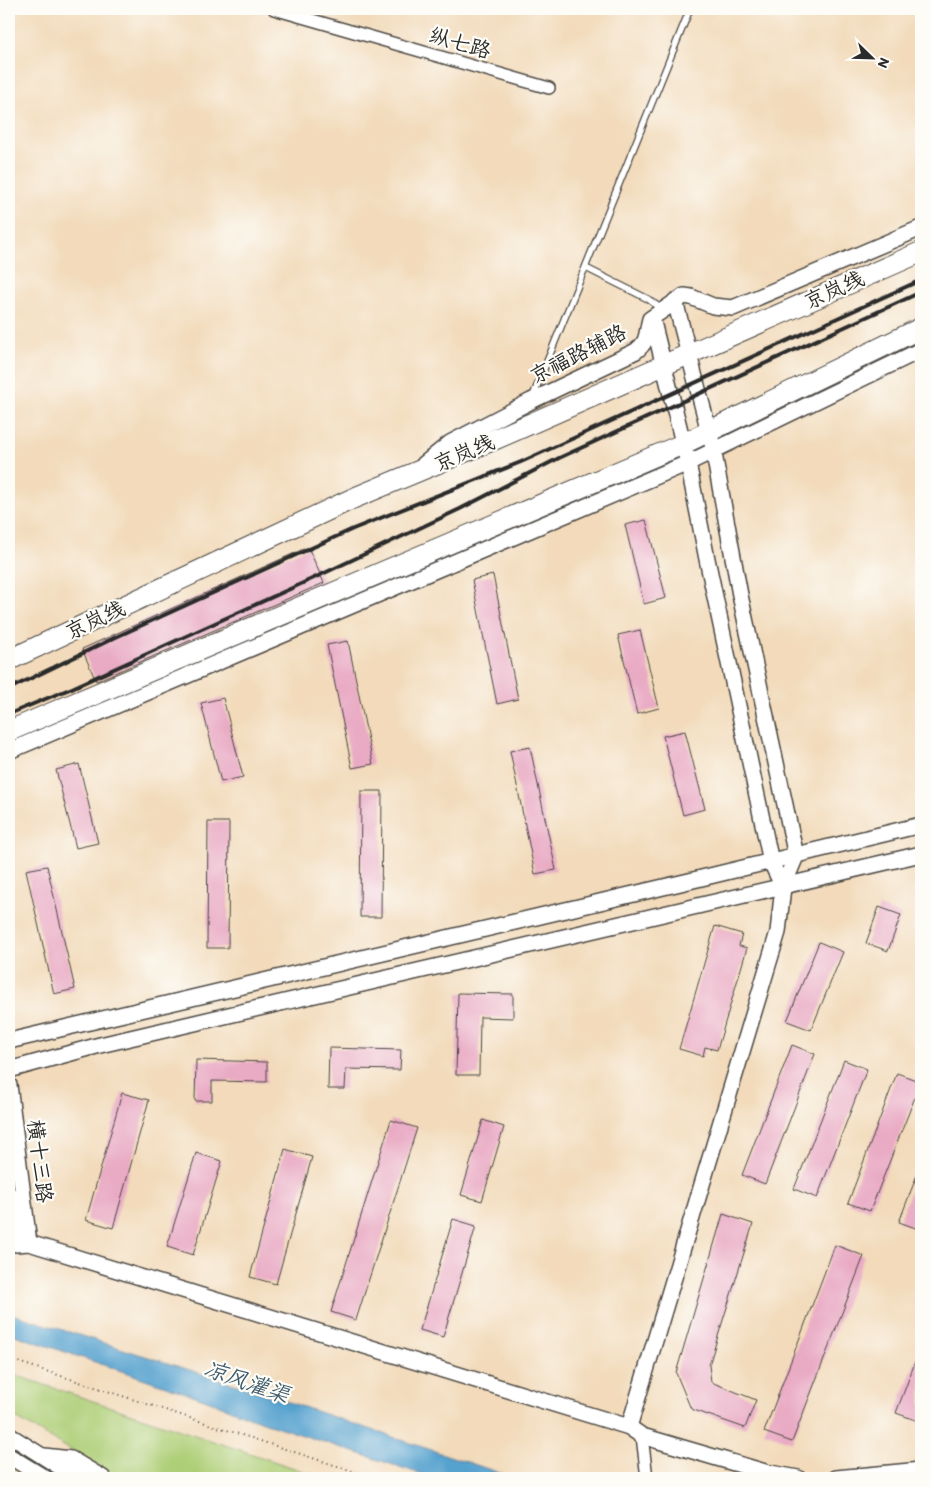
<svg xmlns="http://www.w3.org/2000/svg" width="930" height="1487" font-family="Itim,'LXGW WenKai TC',sans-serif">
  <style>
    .green { fill: #adce76; stroke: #6c7c50 }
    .water { fill: #57a2cf; stroke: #41667d }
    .building { fill: #e9aac4 }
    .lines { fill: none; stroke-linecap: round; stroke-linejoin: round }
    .lane-casing { stroke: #494540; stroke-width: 8 }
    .street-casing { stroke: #494540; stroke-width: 14 }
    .secondary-casing { stroke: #494540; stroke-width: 18 }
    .highway-casing { stroke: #494540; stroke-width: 22 }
    .path { stroke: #494540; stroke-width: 2; stroke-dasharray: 1 4; stroke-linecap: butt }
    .lane { stroke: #fff; stroke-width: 5.5 }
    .street { stroke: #fff; stroke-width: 11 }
    .secondary { stroke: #fff; stroke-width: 15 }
    .highway { stroke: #fff; stroke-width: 20 }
    .rail { stroke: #2b2b2b; stroke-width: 4 }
    .labels { text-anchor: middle; stroke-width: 4.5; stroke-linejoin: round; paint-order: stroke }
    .street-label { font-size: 21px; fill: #2b2b2b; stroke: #fdfcf7 }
    .water-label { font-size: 22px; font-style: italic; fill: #3d5b6d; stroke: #fdfcf7 }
  </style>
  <rect width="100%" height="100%" fill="#fdfcf7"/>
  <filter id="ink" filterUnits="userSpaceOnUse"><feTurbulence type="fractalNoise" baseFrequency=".02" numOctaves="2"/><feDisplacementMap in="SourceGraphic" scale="10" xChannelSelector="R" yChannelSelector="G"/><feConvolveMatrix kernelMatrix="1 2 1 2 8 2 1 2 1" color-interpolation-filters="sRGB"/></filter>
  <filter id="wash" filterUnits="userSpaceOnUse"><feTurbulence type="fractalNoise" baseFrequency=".0096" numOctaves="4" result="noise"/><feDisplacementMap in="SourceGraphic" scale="20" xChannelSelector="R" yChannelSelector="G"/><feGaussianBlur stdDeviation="1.12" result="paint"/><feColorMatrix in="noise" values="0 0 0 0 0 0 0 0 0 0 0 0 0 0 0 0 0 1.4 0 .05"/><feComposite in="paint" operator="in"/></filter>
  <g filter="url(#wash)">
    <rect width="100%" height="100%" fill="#f2daba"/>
    <path class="green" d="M9 1373 324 1478H119L9 1414Z"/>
    <path class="water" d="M9 1313 250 1389 515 1478H433L254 1419 207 1400 9 1333Z"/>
    <g id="blocks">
      <g class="building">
        <path d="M646 520 666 598 644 604 625 525Z"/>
        <path d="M308 547 324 583 96 681 82 649Z"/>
        <path d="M493 575 518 699 497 704 472 580Z"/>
        <path d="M640 630 659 708 637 714 618 635Z"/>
        <path d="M348 641 373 764 352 768 327 645Z"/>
        <path d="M223 698 243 777 221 782 201 703Z"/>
        <path d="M685 731 705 809 683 815 663 736Z"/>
        <path d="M530 747 556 870 535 874 510 751Z"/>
        <path d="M79 764 98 843 76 848 56 770Z"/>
        <path d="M361 791H382L381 917H360Z"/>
        <path d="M208 822H229L228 948H207Z"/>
        <path d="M47 866 75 989 54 994 26 870Z"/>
        <path d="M879 907 901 915 888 951 866 943Z"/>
        <path d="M715 926 742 934 739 946 747 948 717 1050 705 1047 703 1056 679 1049Z"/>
        <path d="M819 942 843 952 811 1030 787 1021Z"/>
        <path d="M458 993 513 994V1018L480 1017 479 1075H456Z"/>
        <path d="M792 1045 815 1054 765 1184 742 1175Z"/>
        <path d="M329 1048 401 1050 400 1070 346 1069 345 1089H328Z"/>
        <path d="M196 1060 267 1062V1082L212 1081V1101H195Z"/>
        <path d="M844 1060 867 1069 817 1198 794 1189Z"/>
        <path d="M897 1073 921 1082 870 1211 848 1203Z"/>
        <path d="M122 1093 149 1100 113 1228 86 1220Z"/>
        <path d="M391 1120 417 1128 356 1320 331 1312Z"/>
        <path d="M483 1120 504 1127 482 1201 461 1195Z"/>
        <path d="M285 1149 312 1157 276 1284 250 1277Z"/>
        <path d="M196 1153 222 1161 193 1255 167 1247Z"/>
        <path d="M920 1167H921V1230L899 1222Z"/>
        <path d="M723 1214 753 1224 709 1365 711 1382 756 1400 745 1428 691 1409 676 1373Z"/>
        <path d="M453 1219 476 1226 443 1337 420 1330Z"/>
        <path d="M835 1245 864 1256 792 1442 764 1432Z"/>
        <path d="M920 1349H921V1422L896 1413Z"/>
      </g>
    </g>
  </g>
  <g filter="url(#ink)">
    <use href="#blocks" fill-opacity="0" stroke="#494540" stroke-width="1"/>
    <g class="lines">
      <g class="lane-casing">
        <g id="lane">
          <path d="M586 268 648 299 663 310"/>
          <path d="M533 396 690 9"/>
        </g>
      </g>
      <g class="street-casing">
        <g id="street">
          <path d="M274 9 549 88"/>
          <path d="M642 1436 647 1478"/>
        </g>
      </g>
      <g class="secondary-casing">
        <g id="secondary">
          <path d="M653 322 688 463 707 559 771 862 783 887"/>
          <path d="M424 464 450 443 531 401 636 351C649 341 646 333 650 319L684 296 691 297 713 306 733 308 921 228"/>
          <path d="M9 751 688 463 921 350"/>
          <path d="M9 1041 689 881 921 825"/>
          <path d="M9 1070 100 1045 921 854"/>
          <path d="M9 1085 29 1243"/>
          <path d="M9 1194 16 1244 29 1243 629 1427 642 1436 765 1472 798 1478"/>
          <path d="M629 1427 778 932 783 887 796 856 740 595 712 443 675 301"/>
          <path d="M9 1435 77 1478"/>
          <path d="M9 1456 45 1478"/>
          <path d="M44 1456 71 1459 103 1478"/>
          <path d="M836 1478 921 1470"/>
        </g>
      </g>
      <g class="highway-casing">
        <g id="highway">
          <path d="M9 660 354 498 498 438 921 252"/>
          <path d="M9 731 683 444 921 328"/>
        </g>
      </g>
      <path class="path" d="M9 1359 374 1478"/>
      <use href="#lane" class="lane"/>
      <use href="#street" class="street"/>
      <use href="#secondary" class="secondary"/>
      <use href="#highway" class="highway"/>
      <g class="rail">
        <path d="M9 689 116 637 353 529 521 462 921 280"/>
        <path d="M9 714 72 688 314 578 460 509 559 458 921 292"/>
      </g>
    </g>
  </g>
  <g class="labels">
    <g class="street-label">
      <text transform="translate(460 43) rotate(16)" y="7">纵七路</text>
      <text transform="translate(834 290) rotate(-24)" y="7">京岚线</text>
      <text transform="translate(578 354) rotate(-27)" y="7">京福路辅路</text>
      <text transform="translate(464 453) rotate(-23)" y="7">京岚线</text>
      <text transform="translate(95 620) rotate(-25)" y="7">京岚线</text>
      <text transform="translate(40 1161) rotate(83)" y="7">横十三路</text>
    </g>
    <g class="water-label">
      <text transform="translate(247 1381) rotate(19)" y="8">凉风灌渠</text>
    </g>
  </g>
  <rect width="930" height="1487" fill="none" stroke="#fdfcf7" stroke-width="30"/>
  <g transform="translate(872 58) rotate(113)" stroke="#fdfcf7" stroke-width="4" paint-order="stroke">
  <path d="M0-4L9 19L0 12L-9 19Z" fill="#2b2b2b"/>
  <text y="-8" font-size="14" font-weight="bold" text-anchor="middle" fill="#2b2b2b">N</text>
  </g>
</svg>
